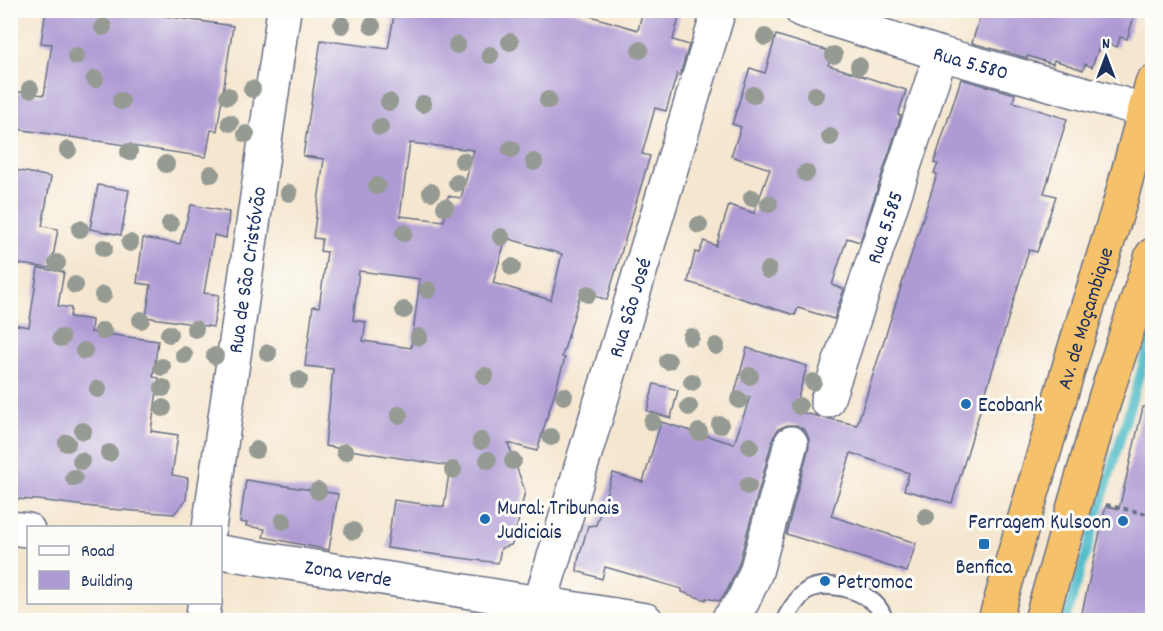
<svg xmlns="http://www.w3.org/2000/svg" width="1163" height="631" font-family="Dekko,sans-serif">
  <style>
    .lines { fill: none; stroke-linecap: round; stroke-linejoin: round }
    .stream { stroke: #4ebbc8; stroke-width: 9 }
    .building { fill: #af9bd4; fill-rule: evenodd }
    .service-casing { stroke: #676f86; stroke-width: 20 }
    .minor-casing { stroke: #676f86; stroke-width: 36 }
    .tertiary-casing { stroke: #676f86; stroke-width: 36 }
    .trunk-casing { stroke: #676f86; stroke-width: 36 }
    .path { stroke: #676f86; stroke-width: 4; stroke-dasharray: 4.5 4.5; stroke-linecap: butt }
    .service { stroke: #fff; stroke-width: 16 }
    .minor { stroke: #fff; stroke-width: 33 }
    .tertiary { stroke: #fff; stroke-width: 33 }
    .trunk { stroke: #f5c16b; stroke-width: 33 }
    .tree { fill: #959b93 }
    .poi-dot { fill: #1f6fb2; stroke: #fdfcf7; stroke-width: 2 }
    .labels { text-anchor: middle; stroke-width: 6; stroke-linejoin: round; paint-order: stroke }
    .street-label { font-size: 21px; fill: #1b2f5e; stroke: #fdfcf7 }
    .poi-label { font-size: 21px; fill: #1b2f5e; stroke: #fdfcf7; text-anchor: start }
  </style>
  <rect width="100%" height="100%" fill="#fdfcf7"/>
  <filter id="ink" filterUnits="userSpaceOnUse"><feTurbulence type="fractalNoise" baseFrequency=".0167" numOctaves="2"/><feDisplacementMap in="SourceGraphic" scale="12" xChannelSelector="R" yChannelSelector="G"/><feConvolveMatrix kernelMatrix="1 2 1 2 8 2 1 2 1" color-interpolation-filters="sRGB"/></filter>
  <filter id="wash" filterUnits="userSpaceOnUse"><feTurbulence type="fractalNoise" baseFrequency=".008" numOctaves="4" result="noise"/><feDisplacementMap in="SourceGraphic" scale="24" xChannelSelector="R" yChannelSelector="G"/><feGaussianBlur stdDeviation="1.35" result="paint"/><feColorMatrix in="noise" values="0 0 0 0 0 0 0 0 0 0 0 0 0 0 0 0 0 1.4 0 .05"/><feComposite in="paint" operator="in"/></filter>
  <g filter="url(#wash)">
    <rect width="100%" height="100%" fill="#f5e6cf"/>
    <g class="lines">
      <path class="stream" d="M1066 620 1152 334"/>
    </g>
    <g id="blocks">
      <g class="building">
        <path d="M46 10H123L233 26 217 131 211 130 206 157 10 128V91L44 95 52 44 41 43Z"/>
        <path d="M395 10H570L638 30 643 10H681L673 40 689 45 680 75 677 74 666 111 655 108 642 154 650 156 607 300 581 291 562 357 565 358 537 451 508 443 525 491 514 540 511 545 501 548 498 563 387 548 394 500 444 507 450 466 325 446 333 369 305 366 313 306 319 307 327 252 320 251 322 239 313 238 324 159 303 156 321 40 388 49ZM410 143 474 150 461 198 448 196 444 221 400 216ZM506 238 562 254 551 300 493 283ZM359 271 420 279 411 348 363 341 366 322 353 320Z"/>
        <path d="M982 10H1136L1127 39 1120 37 1117 47 1101 41 1092 67 1085 64 1083 70 1054 60 1053 64 1028 56 1027 58 972 43Z"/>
        <path d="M776 35 832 52 828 65 906 90 898 115 901 116 860 242 847 238 832 285 844 289 834 319 798 308 795 315 688 282 695 252 699 253 704 241 716 246 729 205 754 213 770 169 731 156 741 127 732 124 750 68 765 73Z"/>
        <path d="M961 79 1015 94 1013 102 1067 119 1044 193 1056 196 1037 252 1029 250 952 503 904 490 909 473 851 453 831 516 916 543 907 572 786 534 809 447V439L805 430 796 425H787L778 429 773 438 738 566 727 591 719 601 706 598V600L682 592V589L605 567 602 579 577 571 578 561 588 526 596 525 613 473 643 482 661 422 734 444 750 397 735 392 747 348 807 366 794 411 857 425 937 174 934 173 938 164 934 163Z"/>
        <path d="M10 169 51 177 42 226 58 229 51 268 10 263Z"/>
        <path d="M98 185 129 190 121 235 90 229Z"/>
        <path d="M191 205 229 212 226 238 214 235 204 293 219 295 213 327 146 317 151 285 137 283 143 238 180 244Z"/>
        <path d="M38 268 64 272 58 306 71 308 70 317 92 320 91 332 158 341 153 377 159 378 151 431 178 435 172 475 188 478 186 500 174 514 109 509 38 500 10 499V324L29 327Z"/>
        <path d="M654 384 678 390 671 418 647 411Z"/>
        <path d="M1143 407 1152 408V621H1080L1106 506 1119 509Z"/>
        <path d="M246 480 338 494 329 550 263 537 265 529 246 526 247 523 240 522Z"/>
      </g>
    </g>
  </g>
  <g filter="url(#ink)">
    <use href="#blocks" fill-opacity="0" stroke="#676f86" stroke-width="1.5"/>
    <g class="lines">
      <g class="service-casing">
        <path id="service" d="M785 620C789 611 802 591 812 588 835 580 879 594 884 620"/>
      </g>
      <g class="minor-casing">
        <g id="minor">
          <path id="s1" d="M801 10 941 54 1144 110"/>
          <path id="s2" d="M827 401 941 54"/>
          <path id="s3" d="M209 528 284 10"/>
          <path d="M202 620 205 602"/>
          <path d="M728 620 743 601 756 572 791 443"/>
        </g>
      </g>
      <g class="tertiary-casing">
        <g id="tertiary">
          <path d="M10 528 28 530"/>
          <path id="s4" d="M220 552 646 620"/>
          <path id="s5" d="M540 603 719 10"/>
        </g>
      </g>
      <g class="trunk-casing">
        <g id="trunk">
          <path id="s6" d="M995 620 1072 357 1119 206 1152 83"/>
          <path d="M1041 620 1106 395 1152 255"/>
        </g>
      </g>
      <path class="path" d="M1106 505 1152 515"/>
      <use href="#service" class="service"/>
      <use href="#minor" class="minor"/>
      <use href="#tertiary" class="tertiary"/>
      <use href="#trunk" class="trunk"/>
    </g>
    <g class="tree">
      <circle cx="342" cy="25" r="9"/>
      <circle cx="372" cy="26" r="9"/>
      <circle cx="103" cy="27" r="9"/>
      <circle cx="765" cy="37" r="9"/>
      <circle cx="510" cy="42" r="9"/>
      <circle cx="457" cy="45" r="9"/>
      <circle cx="640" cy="50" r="9"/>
      <circle cx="490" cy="55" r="9"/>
      <circle cx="834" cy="55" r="9"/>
      <circle cx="76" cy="56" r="9"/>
      <circle cx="859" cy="66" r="9"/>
      <circle cx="95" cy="79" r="9"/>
      <circle cx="30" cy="89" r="9"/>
      <circle cx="252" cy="89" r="9"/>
      <circle cx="753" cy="95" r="9"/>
      <circle cx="815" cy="95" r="9"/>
      <circle cx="228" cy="96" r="9"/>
      <circle cx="548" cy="100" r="9"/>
      <circle cx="121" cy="101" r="9"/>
      <circle cx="389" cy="102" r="9"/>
      <circle cx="423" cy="104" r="9"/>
      <circle cx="230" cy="123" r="9"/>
      <circle cx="380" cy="127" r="9"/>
      <circle cx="246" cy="134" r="9"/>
      <circle cx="830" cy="137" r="9"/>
      <circle cx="511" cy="149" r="9"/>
      <circle cx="68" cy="150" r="9"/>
      <circle cx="129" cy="152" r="9"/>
      <circle cx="463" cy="161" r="9"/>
      <circle cx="534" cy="162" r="9"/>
      <circle cx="166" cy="164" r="9"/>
      <circle cx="806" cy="173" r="9"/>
      <circle cx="211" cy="174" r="9"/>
      <circle cx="457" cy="183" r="9"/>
      <circle cx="377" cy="186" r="9"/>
      <circle cx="431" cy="192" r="9"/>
      <circle cx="289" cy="193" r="9"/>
      <circle cx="752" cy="198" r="9"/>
      <circle cx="769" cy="204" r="9"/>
      <circle cx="445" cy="207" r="9"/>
      <circle cx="170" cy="224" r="9"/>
      <circle cx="699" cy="225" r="9"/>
      <circle cx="80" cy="229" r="9"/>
      <circle cx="404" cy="233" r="9"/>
      <circle cx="501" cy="237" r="9"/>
      <circle cx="130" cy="243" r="9"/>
      <circle cx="104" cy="248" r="9"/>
      <circle cx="57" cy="263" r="9"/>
      <circle cx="512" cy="267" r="9"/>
      <circle cx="768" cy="270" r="9"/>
      <circle cx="75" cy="285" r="9"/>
      <circle cx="428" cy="290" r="9"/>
      <circle cx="588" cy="294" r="9"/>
      <circle cx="103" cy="295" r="9"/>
      <circle cx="404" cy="310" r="9"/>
      <circle cx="141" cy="320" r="9"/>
      <circle cx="195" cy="329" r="9"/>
      <circle cx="103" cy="331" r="9"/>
      <circle cx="169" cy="334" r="9"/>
      <circle cx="419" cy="337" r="9"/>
      <circle cx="691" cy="337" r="9"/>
      <circle cx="61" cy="338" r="9"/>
      <circle cx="716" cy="346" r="9"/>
      <circle cx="84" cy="351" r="9"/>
      <circle cx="268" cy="353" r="9"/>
      <circle cx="184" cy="355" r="9"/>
      <circle cx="215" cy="356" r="9"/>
      <circle cx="668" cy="361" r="9"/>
      <circle cx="162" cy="367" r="9"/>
      <circle cx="485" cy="376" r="9"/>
      <circle cx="750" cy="376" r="9"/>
      <circle cx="299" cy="380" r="9"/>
      <circle cx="692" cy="382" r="9"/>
      <circle cx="813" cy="382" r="9"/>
      <circle cx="163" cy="388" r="9"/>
      <circle cx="98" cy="389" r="9"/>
      <circle cx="564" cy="396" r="9"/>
      <circle cx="739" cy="400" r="9"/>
      <circle cx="799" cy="406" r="9"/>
      <circle cx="689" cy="407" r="9"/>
      <circle cx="163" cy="408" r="9"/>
      <circle cx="399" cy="415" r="9"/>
      <circle cx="652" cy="422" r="9"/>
      <circle cx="720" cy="425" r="9"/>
      <circle cx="83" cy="431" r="9"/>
      <circle cx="699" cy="432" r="9"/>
      <circle cx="551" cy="437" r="9"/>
      <circle cx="481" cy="441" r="9"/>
      <circle cx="67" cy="443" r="9"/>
      <circle cx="750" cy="446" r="9"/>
      <circle cx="256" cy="450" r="9"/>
      <circle cx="345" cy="452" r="9"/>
      <circle cx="109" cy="453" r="9"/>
      <circle cx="488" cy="460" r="9"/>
      <circle cx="81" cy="461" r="9"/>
      <circle cx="513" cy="461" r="9"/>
      <circle cx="453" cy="470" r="9"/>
      <circle cx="74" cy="478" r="9"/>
      <circle cx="748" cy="486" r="9"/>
      <circle cx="318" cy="491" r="9"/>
      <circle cx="926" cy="517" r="9"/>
      <circle cx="283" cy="521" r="9"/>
      <circle cx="353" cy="531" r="9"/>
    </g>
  </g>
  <g class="poi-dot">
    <circle cx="966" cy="404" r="6"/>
    <circle cx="485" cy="519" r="6"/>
    <circle cx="1123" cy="521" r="6"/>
    <rect x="978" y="538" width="12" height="12" rx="3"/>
    <circle cx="825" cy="581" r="6"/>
  </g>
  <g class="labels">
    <g class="street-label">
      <text dy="7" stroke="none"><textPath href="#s1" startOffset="178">Rua 5.580</textPath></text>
      <text dy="7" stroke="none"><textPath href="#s2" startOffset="183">Rua 5.585</textPath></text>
      <text dy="7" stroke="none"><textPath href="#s3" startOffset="261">Rua de São Cristóvão</textPath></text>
      <text dy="7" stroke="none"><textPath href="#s5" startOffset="309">Rua São José</textPath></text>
      <text dy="7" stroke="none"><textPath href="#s6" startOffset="315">Av. de Moçambique</textPath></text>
      <text dy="7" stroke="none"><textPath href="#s4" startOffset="130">Zona verde</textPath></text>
    </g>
    <g class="poi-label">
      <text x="978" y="411">Ecobank</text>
      <text x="497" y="514">Mural: Tribunais<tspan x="497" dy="24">Judiciais</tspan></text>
      <text x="1111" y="528" text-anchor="end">Ferragem Kulsoon</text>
      <text x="984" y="573" text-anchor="middle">Benfica</text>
      <text x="837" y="588">Petromoc</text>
    </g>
  </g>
  <rect width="1163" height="631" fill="none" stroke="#fdfcf7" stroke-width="36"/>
  <rect x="27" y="526" width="195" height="78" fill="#fdfcf7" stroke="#a3aaba" stroke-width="1.5"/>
  <rect x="39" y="546" width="30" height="9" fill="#ffffff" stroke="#a3aaba" stroke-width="1.5"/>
  <text x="81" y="556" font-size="18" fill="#1b2f5e">Road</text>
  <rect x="39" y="571" width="30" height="18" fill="#af9bd4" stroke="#a3aaba" stroke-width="1.5"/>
  <text x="81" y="586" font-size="18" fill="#1b2f5e">Building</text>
  <g transform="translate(1106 57)" stroke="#fdfcf7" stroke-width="4.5" paint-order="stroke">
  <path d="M0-4.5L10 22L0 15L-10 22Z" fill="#1b2f5e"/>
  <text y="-9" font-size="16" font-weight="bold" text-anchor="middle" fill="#1b2f5e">N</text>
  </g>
</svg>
